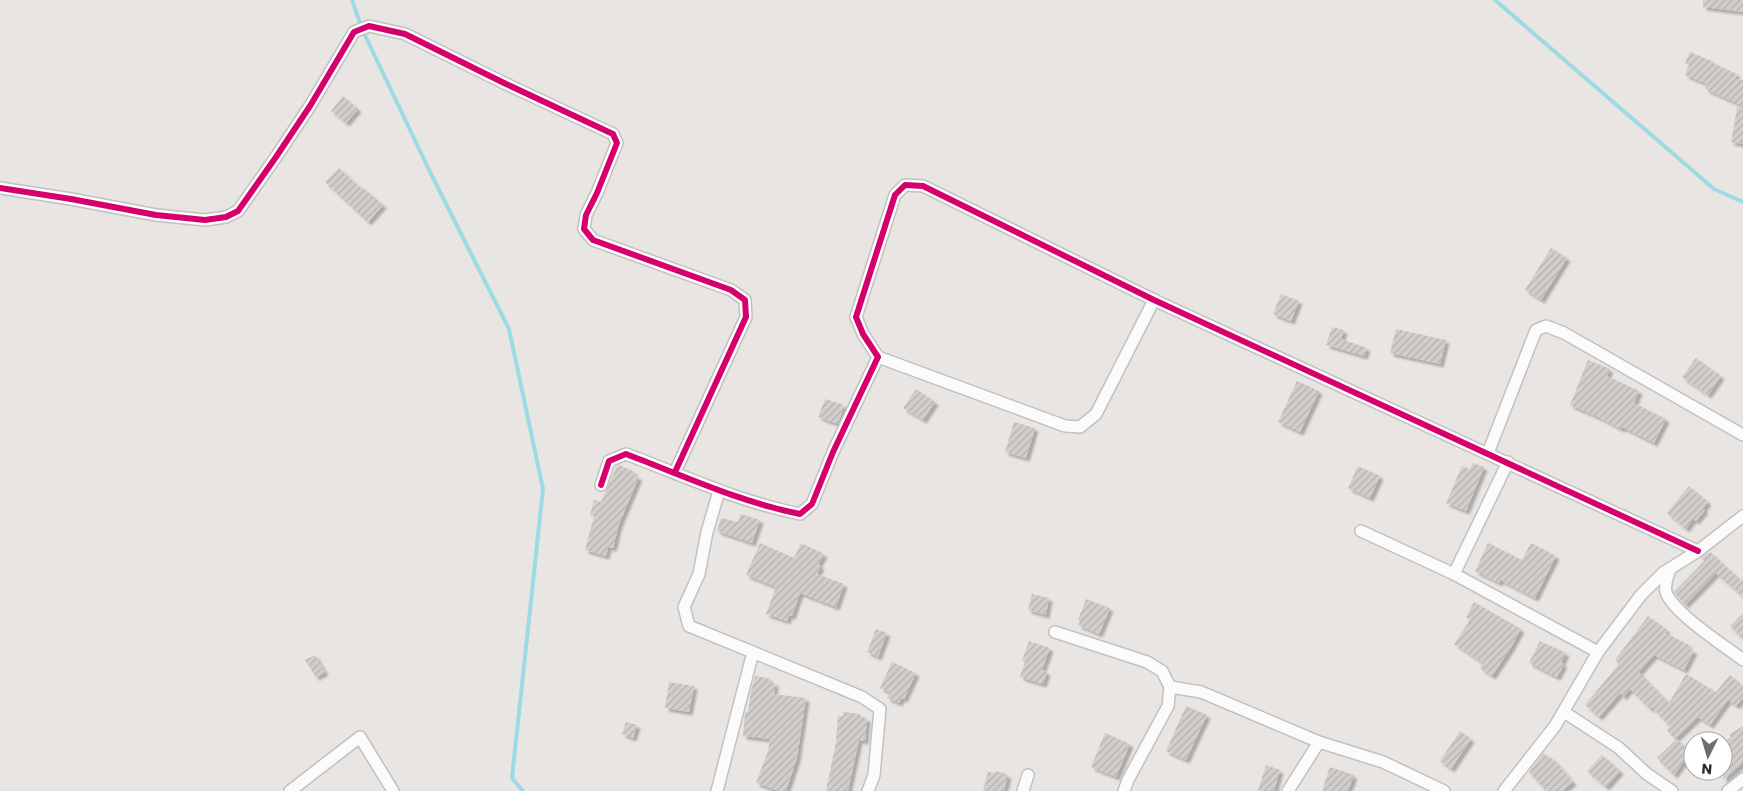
<svg xmlns="http://www.w3.org/2000/svg" width="1743" height="791" font-family="Poppins,sans-serif">
  <style>
    .lines { fill: none; stroke-linecap: round; stroke-linejoin: round }
    .stream { stroke: #9ddae4; stroke-width: 4 }
    .building { fill: url(#building-hatch); filter: url(#shadow) }
    .minor-casing { stroke: #c2c1c1; stroke-width: 14 }
    .minor { stroke: #fcfbfb; stroke-width: 11 }
    .cycleway-casing { stroke: #fff; stroke-width: 9 }
    .cycleway { stroke: #d6006c; stroke-width: 6 }
  </style>
  <defs>
    <pattern id="building-hatch" width="6" height="6" patternUnits="userSpaceOnUse" patternTransform="scale(1.25)"><rect width="6" height="6" fill="#d1cecb"/><path d="M-1 1l2-2M0 6l6-6M5 7l2-2" fill="none" stroke="#b4b1ae"/></pattern>
    <filter id="shadow"><feDropShadow dx="3.5" dy="3.5" stdDeviation="1" flood-color="#0004"/></filter>
  </defs>
  <rect width="100%" height="100%" fill="#e9e5e2"/>
  <g class="lines">
    <g class="stream">
      <path d="M352 0 362 29 431 174 509 329 543 489 512 778 523 791"/>
      <path d="M1495 0 1714 189 1743 202"/>
    </g>
  </g>
  <g class="building">
    <path d="M1703 0H1743V12L1703 7Z"/>
    <path d="M1690 52 1714 62 1713 63 1737 74 1735 79 1743 80V106L1705 89 1707 84 1685 75 1689 65 1685 63Z"/>
    <path d="M343 96 358 109 346 123 331 111Z"/>
    <path d="M1737 108H1743V144L1731 142Z"/>
    <path d="M339 168 362 189 363 188 383 205 368 222 325 182Z"/>
    <path d="M1551 248 1567 258 1541 300 1525 290Z"/>
    <path d="M1281 294 1299 301 1291 321 1273 314Z"/>
    <path d="M1332 327 1344 330 1341 339 1367 348 1364 356 1326 345Z"/>
    <path d="M1396 329 1446 340 1440 364 1390 353Z"/>
    <path d="M1696 358 1721 376 1708 395 1682 377Z"/>
    <path d="M1588 360 1610 369 1607 376 1639 391 1634 403 1666 419 1654 443 1622 427 1621 429 1598 417 1570 405Z"/>
    <path d="M1297 381 1319 391 1300 432 1278 422Z"/>
    <path d="M916 389 935 402 923 420 903 408Z"/>
    <path d="M825 399 844 405 838 424 818 417Z"/>
    <path d="M1014 422 1035 428 1026 458 1005 452Z"/>
    <path d="M1473 463 1484 467 1466 511 1446 503 1462 466 1470 469Z"/>
    <path d="M619 465 635 472 633 475 639 477 619 524 613 548 608 547 606 556 585 550 594 516 590 515 594 500 601 502 617 466Z"/>
    <path d="M1358 466 1380 476 1370 498 1348 488Z"/>
    <path d="M1689 486 1708 502 1703 508 1705 510 1696 521 1693 519 1686 529 1667 513Z"/>
    <path d="M741 514 760 520 752 543 717 531 721 518 738 522Z"/>
    <path d="M760 543 794 558 801 543 824 554 818 565 821 566 817 574 844 584 836 607 800 593 792 616 789 615 787 621 766 614 776 587 746 575Z"/>
    <path d="M1488 543 1522 560 1531 543 1556 556 1535 598 1500 580 1499 583 1475 571Z"/>
    <path d="M1710 552 1743 582V597L1716 573 1685 605 1674 592 1704 561 1701 558Z"/>
    <path d="M1032 594 1049 598 1046 615 1028 610Z"/>
    <path d="M1086 599 1110 608 1099 634 1078 625 1080 621 1078 620Z"/>
    <path d="M1474 602 1521 629 1510 649 1492 676 1480 668 1483 663 1454 644 1470 620 1466 617Z"/>
    <path d="M1743 613V639L1730 626Z"/>
    <path d="M1648 616 1667 630 1665 633 1689 645 1687 647 1694 651 1684 670 1654 655 1639 672 1642 676 1669 703 1686 674 1716 692 1730 675 1743 686V698L1736 706 1728 700 1710 725 1698 717 1675 739 1667 730 1670 727 1652 707 1650 709 1630 689 1623 697 1620 693 1599 717 1585 705 1619 664 1615 660Z"/>
    <path d="M876 629 887 633 878 657 867 652Z"/>
    <path d="M1029 641 1050 648 1042 670 1047 672 1043 684 1020 677 1025 662 1022 661Z"/>
    <path d="M1540 641 1566 653 1561 663 1564 664 1557 677 1529 663Z"/>
    <path d="M315 655 325 672 316 677 305 660Z"/>
    <path d="M892 662 916 673 904 699 901 698 899 703 887 698 890 692 880 688Z"/>
    <path d="M755 676 769 678 768 682 775 683 774 694 806 698 797 758 786 791H779L756 783 768 751 770 739 743 736 745 713 748 712 751 691Z"/>
    <path d="M669 682 694 686 689 712 665 708Z"/>
    <path d="M1186 706 1207 715 1186 760 1166 751Z"/>
    <path d="M843 712 860 714V718H867L865 741 859 740 848 791H826L837 738H836L838 716H843Z"/>
    <path d="M626 722 637 725 633 738 622 734Z"/>
    <path d="M1743 726V763L1723 780V744L1731 737 1729 735Z"/>
    <path d="M1460 731 1471 739 1451 769 1440 761Z"/>
    <path d="M1105 733 1130 744 1116 777 1091 767Z"/>
    <path d="M1677 739 1690 753 1674 775 1657 758Z"/>
    <path d="M1543 753 1554 760 1573 782 1562 791H1546L1529 772Z"/>
    <path d="M1602 755 1620 771 1606 787 1587 771Z"/>
    <path d="M1266 765 1280 770 1274 791H1258Z"/>
    <path d="M1330 767 1354 775 1348 791H1322Z"/>
    <path d="M996 771 1008 775 1004 791H983L988 772 995 773Z"/>
  </g>
  <g class="lines">
    <g class="minor-casing">
      <g id="minor">
        <path d="M0 188 71 199 156 215 205 220 226 217 238 211 276 157 310 106 354 32 369 26 405 34 504 83 613 134 617 143 597 193 586 215 584 229 593 240 731 290 745 300 746 317 675 472"/>
        <path d="M878 357 1065 426 1080 427 1096 414 1154 300"/>
        <path d="M1488 453 1536 330 1546 326 1564 333 1743 435"/>
        <path d="M601 485 609 461 626 454C684 476 740 502 800 514L812 504 833 452 878 357 863 334 856 317 895 195 905 185 923 186 1154 300 1698 551"/>
        <path d="M719 491 707 532 699 574 684 607 689 626 862 697 880 709 874 775 868 791"/>
        <path d="M1361 531 1454 574 1598 652"/>
        <path d="M1670 569C1668 576 1664 584 1666 592 1673 613 1725 646 1743 660"/>
        <path d="M1454 574 1508 462"/>
        <path d="M1055 632 1147 662 1162 671 1170 687 1168 706 1128 780 1124 791"/>
        <path d="M1170 687 1201 692 1319 742 1383 762 1444 791"/>
        <path d="M1564 712 1619 748 1647 774 1672 791"/>
        <path d="M290 791 360 737 393 791"/>
        <path d="M717 791 753 652"/>
        <path d="M1023 791 1028 775"/>
        <path d="M1288 791 1319 742"/>
        <path d="M1504 791 1555 726 1598 652 1641 595 1663 573 1698 551 1743 516"/>
        <path d="M1728 791 1743 779"/>
      </g>
    </g>
    <use href="#minor" class="minor"/>
    <g class="cycleway-casing">
      <g id="cycleway">
        <path d="M0 188 71 199 156 215 205 220 226 217 238 211 276 157 310 106 354 32 369 26 405 34 504 83 613 134 617 143 597 193 586 215 584 229 593 240 731 290 745 300 746 317 675 472"/>
        <path d="M601 485 609 461 626 454C684 476 740 502 800 514L812 504 833 452 878 357 863 334 856 317 895 195 905 185 923 186 1154 300 1698 551"/>
      </g>
    </g>
    <use href="#cycleway" class="cycleway"/>
  </g>
  <g transform="translate(1708 756) rotate(185)"><circle r="24" fill="#ffffff" stroke="#ababab"/>
  <path d="M0-4L9 19L0 12L-9 19Z" fill="#6e6d6c"/>
  <text y="-8" font-size="14" font-weight="bold" text-anchor="middle" fill="#2c2c2c">N</text>
  </g>
</svg>
